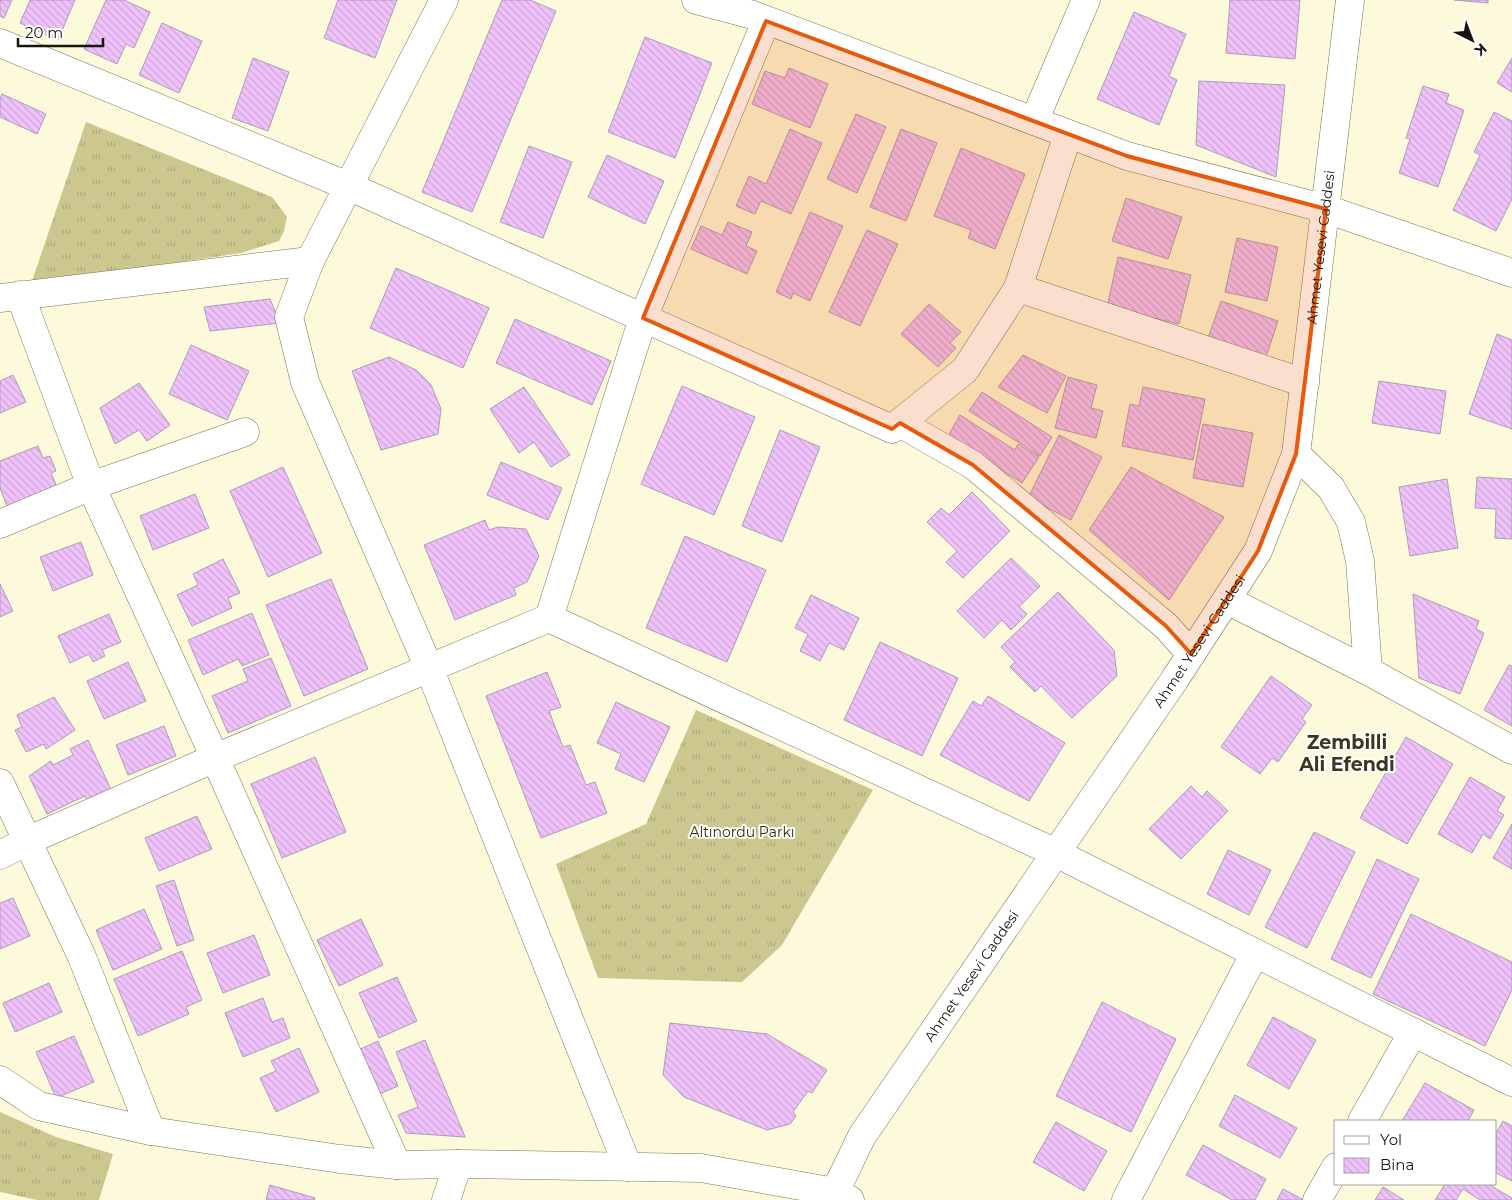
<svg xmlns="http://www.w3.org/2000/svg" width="1512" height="1200" font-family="Montserrat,sans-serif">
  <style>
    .grass { fill: url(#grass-tufts) }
    .building { fill: url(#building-back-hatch); stroke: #af9bb4 }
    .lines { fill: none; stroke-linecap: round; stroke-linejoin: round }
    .minor-casing { stroke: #787559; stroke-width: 29 }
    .tertiary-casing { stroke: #787559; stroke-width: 29 }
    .minor { stroke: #fff; stroke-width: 28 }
    .tertiary { stroke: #fff; stroke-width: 28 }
    .marked { fill: #e8590c; fill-opacity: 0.2; stroke: #e8590c; stroke-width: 4; stroke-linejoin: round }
    .labels { text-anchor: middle; stroke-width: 4; stroke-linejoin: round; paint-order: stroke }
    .street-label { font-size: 14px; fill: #17160b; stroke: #fff }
    .park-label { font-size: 14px; fill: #332f06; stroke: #fff }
    .district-label { font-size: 19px; font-weight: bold; fill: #39371c; stroke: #fff }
  </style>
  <defs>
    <pattern id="grass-tufts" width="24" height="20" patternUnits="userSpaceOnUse" patternTransform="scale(1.25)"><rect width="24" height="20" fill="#ccc78f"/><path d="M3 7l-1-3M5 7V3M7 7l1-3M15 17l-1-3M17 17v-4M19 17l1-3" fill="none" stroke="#aeaa7a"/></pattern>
    <pattern id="building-back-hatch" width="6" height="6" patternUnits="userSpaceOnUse" patternTransform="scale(1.25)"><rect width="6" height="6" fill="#f0c2fc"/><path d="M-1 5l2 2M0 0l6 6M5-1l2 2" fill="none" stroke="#cda6d7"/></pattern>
  </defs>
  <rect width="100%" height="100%" fill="#fcfada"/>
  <g class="grass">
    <path d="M86 122 272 197 287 217 284 231 279 241 241 253 31 284Z"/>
    <path d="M696 710 873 790 782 945 742 982 598 978 556 864 646 824Z"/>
    <path d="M0 1112 56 1137 113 1154 99 1200H37L0 1192Z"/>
  </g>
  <g class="building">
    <path d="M0 0H12L4 18 0 16Z"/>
    <path d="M30 0H75L58 40 20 23Z"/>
    <path d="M106 0H124L150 12 134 48 126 44 117 64 84 49Z"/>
    <path d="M338 0H397L375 58 324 38Z"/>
    <path d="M502 0H530L556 11 472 212 422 192Z"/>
    <path d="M1230 0H1300L1295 59 1226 53Z"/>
    <path d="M1454 0H1488V3Z"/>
    <path d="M1134 12 1186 34 1169 76 1177 80 1159 125 1097 99Z"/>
    <path d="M162 23 202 41 179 93 139 75Z"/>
    <path d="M645 37 712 63 675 158 608 132Z"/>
    <path d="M253 58 289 72 268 131 232 118Z"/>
    <path d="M1512 58V92L1497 83Z"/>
    <path d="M789 68 828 84 810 128 752 104 765 71 785 78Z"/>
    <path d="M1199 81 1285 85 1276 177 1196 145Z"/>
    <path d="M1423 86 1449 94 1446 103 1464 110 1438 187 1399 173 1410 139 1406 138Z"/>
    <path d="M2 94 46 114 37 134 0 117V99Z"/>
    <path d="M1494 112 1512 121V199L1496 231 1453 210 1480 155 1474 152Z"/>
    <path d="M856 114 886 127 857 193 827 179Z"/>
    <path d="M790 129 822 143 791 214 761 201 755 214 736 206 749 176 766 184Z"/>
    <path d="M901 129 937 143 906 221 870 207Z"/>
    <path d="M529 146 572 162 543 238 500 222Z"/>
    <path d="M961 148 1025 174 995 249 968 238 971 230 934 216Z"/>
    <path d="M607 155 664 181 645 224 588 197Z"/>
    <path d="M1126 198 1182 217 1168 259 1112 241Z"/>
    <path d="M810 212 843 226 810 301 793 293 791 299 776 292Z"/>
    <path d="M728 222 752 232 746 246 757 251 747 274 691 249 701 226 722 235Z"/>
    <path d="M867 230 898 244 860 326 829 312Z"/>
    <path d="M1237 238 1278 247 1267 301 1225 292Z"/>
    <path d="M1118 257 1191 275 1179 324 1107 307Z"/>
    <path d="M396 268 489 308 463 368 370 328Z"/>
    <path d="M270 299 280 323 210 331 204 307Z"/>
    <path d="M1221 301 1278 321 1266 357 1208 338Z"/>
    <path d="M929 304 961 332 950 343 956 348 938 367 901 334Z"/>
    <path d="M515 319 611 361 592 405 496 363Z"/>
    <path d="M1497 334 1512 340V429L1469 414Z"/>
    <path d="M191 345 249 371 227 420 169 394Z"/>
    <path d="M1023 355 1066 376 1047 413 998 387Z"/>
    <path d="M389 357 416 370 431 385 441 409 438 434 381 450 352 371Z"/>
    <path d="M13 375 26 402 0 413V381Z"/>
    <path d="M1068 377 1097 385 1091 408 1103 411 1096 438 1055 428Z"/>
    <path d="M1379 381 1446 391 1440 434 1372 423Z"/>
    <path d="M139 383 170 425 147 441 139 430 115 444 100 408Z"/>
    <path d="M682 386 755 417 714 515 641 484Z"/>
    <path d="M524 387 570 455 551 467 534 442 519 453 490 409Z"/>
    <path d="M1143 387 1205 399 1193 460 1122 446 1130 404 1139 406Z"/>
    <path d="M982 392 1052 437 1040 456 969 411Z"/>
    <path d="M960 415 1015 450 1018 444 1039 457 1022 483 948 436Z"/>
    <path d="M1203 424 1253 433 1243 487 1193 478Z"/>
    <path d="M780 430 820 447 782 542 742 526Z"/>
    <path d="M1059 435 1102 457 1071 520 1028 498Z"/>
    <path d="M38 446 43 458 50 456 56 471 51 473 57 487 7 506 0 488V461Z"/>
    <path d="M501 462 562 488 548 520 487 495Z"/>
    <path d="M283 467 322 553 268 577 230 491Z"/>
    <path d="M1131 467 1224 517 1169 600 1089 530Z"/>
    <path d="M1477 477 1512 479V539L1495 538 1496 509 1475 508Z"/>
    <path d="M1447 479 1458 548 1410 556 1399 487Z"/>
    <path d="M972 492 1010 531 963 578 946 562 957 551 927 522 941 508 949 515Z"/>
    <path d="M195 494 209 528 153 550 140 516Z"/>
    <path d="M485 520 489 530 498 527 526 529 539 556 527 582 514 588 516 595 455 620 424 545Z"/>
    <path d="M685 536 766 570 727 662 646 628Z"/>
    <path d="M81 542 93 575 53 591 40 557Z"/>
    <path d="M1011 558 1040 586 1019 607 1027 614 1011 630 1002 620 984 638 957 611Z"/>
    <path d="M223 559 240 593 228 598 232 608 192 626 177 595 198 585 193 574Z"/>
    <path d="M331 579 368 669 304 696 266 605Z"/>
    <path d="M0 584 13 611 0 617Z"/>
    <path d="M1058 592 1114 650 1117 676 1072 718 1041 686 1035 692 1010 667 1015 662 1001 647Z"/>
    <path d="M1413 594 1479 621 1476 629 1484 633 1460 694 1419 678Z"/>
    <path d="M811 595 859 618 844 650 829 643 820 661 800 651 808 634 795 628Z"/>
    <path d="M252 613 269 655 242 666 238 659 203 675 188 640Z"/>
    <path d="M109 614 121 642 102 650 105 656 93 662 89 654 70 663 58 636Z"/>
    <path d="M880 642 958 678 922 756 844 720Z"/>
    <path d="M271 658 291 706 228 733 212 696 248 681 243 669Z"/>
    <path d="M128 662 146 701 104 719 87 681Z"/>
    <path d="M1509 665 1512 666V726L1484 710Z"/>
    <path d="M547 672 561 707 549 711 563 747 570 745 586 785 595 782 607 813 541 838 486 696Z"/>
    <path d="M1271 676 1312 705 1302 719 1306 722 1278 762 1272 758 1260 774 1221 747Z"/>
    <path d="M988 696 1065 743 1029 801 940 755 973 701 981 706Z"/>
    <path d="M54 697 75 730 46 749 44 744 26 752 15 730 22 727 17 715Z"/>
    <path d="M616 702 670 727 644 782 615 769 621 754 597 743Z"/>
    <path d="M164 726 176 756 128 775 116 745Z"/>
    <path d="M1406 737 1453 764 1407 844 1360 818Z"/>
    <path d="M88 740 113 794 90 805 85 796 47 814 29 776 51 761 53 765 73 755 70 749Z"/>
    <path d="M315 757 346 832 282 858 251 784Z"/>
    <path d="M1470 777 1505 797 1497 811 1504 815 1490 839 1483 834 1472 853 1438 834Z"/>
    <path d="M1191 786 1202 797 1207 791 1228 811 1181 859 1149 829Z"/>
    <path d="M197 816 212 849 159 871 145 838Z"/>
    <path d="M1512 824V869L1493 858Z"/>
    <path d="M1314 832 1355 852 1307 948 1265 927Z"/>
    <path d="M1228 850 1271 870 1249 915 1207 894Z"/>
    <path d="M1377 859 1419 879 1371 978 1331 959Z"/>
    <path d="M174 880 194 940 177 946 156 886Z"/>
    <path d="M13 898 30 936 0 949V903Z"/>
    <path d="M144 909 162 949 113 970 96 930Z"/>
    <path d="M1411 914 1512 962V990L1485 1046 1373 994Z"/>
    <path d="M361 919 383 965 339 986 317 940Z"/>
    <path d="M254 935 270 975 223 993 207 953Z"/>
    <path d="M182 951 202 1000 186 1007 189 1014 138 1036 114 979Z"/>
    <path d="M397 977 417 1021 379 1038 359 993Z"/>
    <path d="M49 983 62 1012 15 1032 3 1003Z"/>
    <path d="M263 998 272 1022 283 1018 290 1038 243 1057 225 1013Z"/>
    <path d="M1102 1002 1176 1039 1131 1132 1056 1096Z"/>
    <path d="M1273 1017 1316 1040 1289 1089 1247 1065Z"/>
    <path d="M670 1023 767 1034 827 1070 812 1093 808 1091 793 1112 796 1116 790 1124 767 1130 684 1097 663 1075Z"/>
    <path d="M74 1036 94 1082 56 1098 36 1052Z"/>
    <path d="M425 1040 465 1137 406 1133 398 1115 418 1107 396 1052Z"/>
    <path d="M378 1041 398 1086 375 1096 356 1051Z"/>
    <path d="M299 1048 319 1092 276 1112 260 1078 276 1071 271 1061Z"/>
    <path d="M1425 1083 1474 1110 1468 1121H1402Z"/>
    <path d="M1235 1095 1297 1128 1280 1158 1219 1126Z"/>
    <path d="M1503 1121 1512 1126V1181L1496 1173V1133Z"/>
    <path d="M1056 1122 1107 1151 1084 1191 1033 1162Z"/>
    <path d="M1203 1145 1266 1179 1255 1200H1232L1186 1175Z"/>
    <path d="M1445 1184H1488L1512 1198V1200H1480L1463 1189 1456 1200H1435Z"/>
    <path d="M270 1185 315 1198 314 1200H266Z"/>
    <path d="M1383 1187 1404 1200H1375Z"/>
    <path d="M1283 1189 1304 1200H1277Z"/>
  </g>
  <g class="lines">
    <g class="minor-casing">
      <g id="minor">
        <path d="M0 43 348 186 892 429 965 370 1018 288 1068 134"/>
        <path d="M1034 121 1086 0"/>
        <path d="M1018 288 1305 383"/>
        <path d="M20 295 91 486 215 758 397 1165"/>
        <path d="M0 298 310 261"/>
        <path d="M900 423 973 465 1166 626 1191 654"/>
        <path d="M1296 454 1331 488 1351 522 1360 561 1368 671"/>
        <path d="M0 524 91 486 245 432"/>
        <path d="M1227 600 1368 671 1512 750"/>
        <path d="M549 618 643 318 766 21"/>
        <path d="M0 783 82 957 151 1131"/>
        <path d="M0 855 27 841 215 758 549 618 1056 853 1512 1082"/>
        <path d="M0 1080 39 1106 151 1131 340 1159 397 1165 458 1164 701 1168 835 1192 850 1200"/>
        <path d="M1362 1121 1413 1032"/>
        <path d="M446 1200 458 1164"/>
        <path d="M1126 1200 1255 953"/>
        <path d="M1317 1200 1336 1167"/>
      </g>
    </g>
    <g class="tertiary-casing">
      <g id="tertiary">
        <path d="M444 0 310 261 289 317 305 382 429 668 628 1167"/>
        <path d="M696 0 753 15 1127 156 1326 209 1512 273"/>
        <path id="s1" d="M831 1200 862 1136 1175 679 1258 551 1296 454 1350 0"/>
      </g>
    </g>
    <use href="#minor" class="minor"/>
    <use href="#tertiary" class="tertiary"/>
  </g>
  <path class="marked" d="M766 21 1127 156 1326 209 1296 454 1258 551 1191 654 1166 626 973 465 900 423 892 429 643 318Z"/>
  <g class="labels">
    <g class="street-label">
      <text dy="5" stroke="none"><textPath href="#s1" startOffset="1090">Ahmet Yesevi Caddesi</textPath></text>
      <text dy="5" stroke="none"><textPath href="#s1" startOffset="670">Ahmet Yesevi Caddesi</textPath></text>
      <text dy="5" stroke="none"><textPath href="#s1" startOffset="265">Ahmet Yesevi Caddesi</textPath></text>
    </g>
    <g class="park-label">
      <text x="742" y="837">Altınordu Parkı</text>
    </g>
    <g class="district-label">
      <text x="1347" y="749">Zembilli<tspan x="1347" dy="22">Ali Efendi</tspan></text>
    </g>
  </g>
  <rect x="1334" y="1120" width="162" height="65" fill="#ffffff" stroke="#a2a29d"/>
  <rect x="1344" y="1136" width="25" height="8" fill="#ffffff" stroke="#a2a29d"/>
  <text x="1380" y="1145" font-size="15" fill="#17160b">Yol</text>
  <rect x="1344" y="1158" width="25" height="15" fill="url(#building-back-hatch)" stroke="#a2a29d"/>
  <text x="1380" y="1170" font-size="15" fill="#17160b">Bina</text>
  <g transform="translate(1472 40) rotate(138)" stroke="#ffffff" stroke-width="4" paint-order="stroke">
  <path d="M0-4L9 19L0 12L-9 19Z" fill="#17160b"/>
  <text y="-8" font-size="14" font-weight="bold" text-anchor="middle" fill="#17160b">K</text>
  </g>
  <path d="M18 38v8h85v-8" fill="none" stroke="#17160b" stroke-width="2.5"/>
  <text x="25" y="38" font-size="15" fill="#17160b" stroke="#ffffff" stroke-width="4" paint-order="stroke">20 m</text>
</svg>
